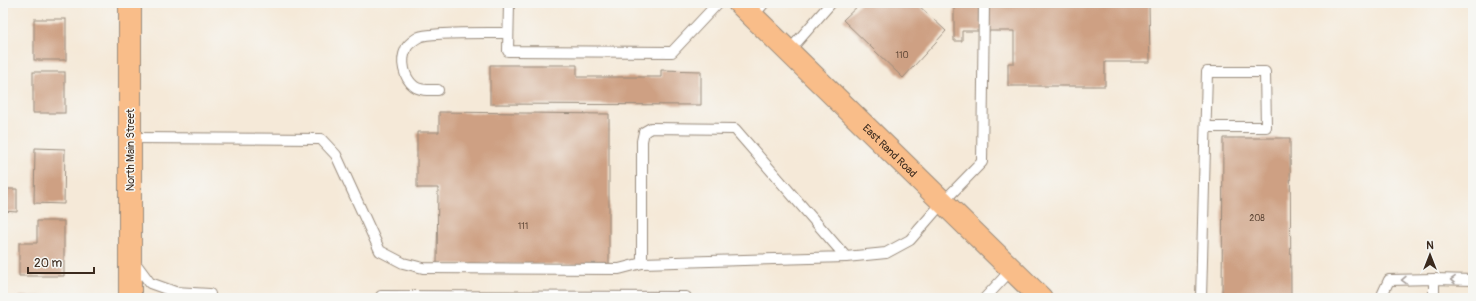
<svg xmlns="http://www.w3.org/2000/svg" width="1476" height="301" font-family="Pangolin,sans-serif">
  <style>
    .building { fill: #cea083 }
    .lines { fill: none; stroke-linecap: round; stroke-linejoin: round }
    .lane-casing { stroke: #988a7b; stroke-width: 12 }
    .primary-casing { stroke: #988a7b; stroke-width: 24 }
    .lane { stroke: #fff; stroke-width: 10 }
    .primary { stroke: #f9bd89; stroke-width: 22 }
    .oneway { stroke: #a79f9a }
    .labels { text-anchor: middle; stroke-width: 3; stroke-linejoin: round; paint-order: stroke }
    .number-label { font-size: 9px; fill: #604837 }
    .street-label { font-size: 11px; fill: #3b2a1e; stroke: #f6f6f2 }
  </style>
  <rect width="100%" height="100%" fill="#f6f6f2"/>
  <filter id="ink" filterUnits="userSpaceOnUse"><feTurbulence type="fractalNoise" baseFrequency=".025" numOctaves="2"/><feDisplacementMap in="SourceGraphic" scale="8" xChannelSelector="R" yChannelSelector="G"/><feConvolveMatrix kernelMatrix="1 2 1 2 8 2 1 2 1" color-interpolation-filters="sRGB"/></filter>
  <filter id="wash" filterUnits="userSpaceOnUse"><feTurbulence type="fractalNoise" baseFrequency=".012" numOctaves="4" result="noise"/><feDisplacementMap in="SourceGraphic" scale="16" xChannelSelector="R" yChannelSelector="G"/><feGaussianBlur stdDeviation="0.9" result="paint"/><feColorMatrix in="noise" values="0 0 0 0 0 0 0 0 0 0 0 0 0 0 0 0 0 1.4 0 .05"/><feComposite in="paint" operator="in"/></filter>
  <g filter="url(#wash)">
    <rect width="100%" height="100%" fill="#f5e9d8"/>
    <g id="blocks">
      <g class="building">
        <path d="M861 3H916L946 31 903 78 843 20Z"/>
        <path d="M954 3H1149L1150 62H1105V86H1008V63H1014V31H962V41H954Z"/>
        <rect x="34" y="19" width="32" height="41"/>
        <path d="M490 65H577V77H661V70L701 71V105L490 104Z"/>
        <rect x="33" y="72" width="32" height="41"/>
        <path d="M439 112 609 114V265L437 264 438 188H417V132H439Z"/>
        <path d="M1223 138H1290L1291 298H1222Z"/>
        <path d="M35 148 65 149 64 204 34 203Z"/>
        <path d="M3 189H17V212L3 211Z"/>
        <path d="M37 221H64V276H19V243H37Z"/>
        <rect x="19" y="296" width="41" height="2"/>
      </g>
    </g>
  </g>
  <g filter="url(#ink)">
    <use href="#blocks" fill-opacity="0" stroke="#988a7b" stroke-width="1"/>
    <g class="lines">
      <g class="lane-casing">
        <g id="lane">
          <path d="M509 3 508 51 672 52 718 3"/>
          <path d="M753 16 764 3"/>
          <path d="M789 51 831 3"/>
          <path d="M438 90C431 90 420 91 414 86 404 78 400 61 406 49 407 45 415 39 419 37 427 32 494 33 508 33"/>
          <path d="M130 138 321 139 336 155 380 251 403 263 423 268 619 269 642 263"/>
          <path d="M846 257 642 263V141L644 132 651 128 735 129 846 257 886 253 910 240 943 202 982 162 984 3"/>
          <path d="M133 260 150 283 175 292 210 294V298"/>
          <path d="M1434 279V298"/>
          <path d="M381 298V296L686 297V298"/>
          <path d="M985 298 1012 269"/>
          <path d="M1201 298 1207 72H1265L1266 127H1206"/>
          <path d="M1383 298V293L1389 280 1434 279 1473 280"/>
        </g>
      </g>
      <g class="primary-casing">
        <g id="primary">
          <path d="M130 3V298"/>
          <path id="s1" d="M739 3 1041 298"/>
        </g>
      </g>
      <use href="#lane" class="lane"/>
      <use href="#primary" class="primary"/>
    </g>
    <defs><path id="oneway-chevron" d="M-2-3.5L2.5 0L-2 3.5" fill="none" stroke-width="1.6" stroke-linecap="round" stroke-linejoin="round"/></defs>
    <g class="oneway">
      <use href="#oneway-chevron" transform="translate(1404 280) rotate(179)"/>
      <use href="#oneway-chevron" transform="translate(1453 280) rotate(-178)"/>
    </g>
  </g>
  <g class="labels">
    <g class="number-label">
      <text x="902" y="58">110</text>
      <text x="1257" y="221">208</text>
      <text x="523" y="229">111</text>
    </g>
    <g class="street-label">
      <text transform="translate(130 150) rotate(-90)" y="4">North Main Street</text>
      <text dy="4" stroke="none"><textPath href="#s1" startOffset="211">East Rand Road</textPath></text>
    </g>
  </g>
  <rect width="1476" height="301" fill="none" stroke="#f6f6f2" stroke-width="16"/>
  <g transform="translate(1430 255)" stroke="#f6f6f2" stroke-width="3" paint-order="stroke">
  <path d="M0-3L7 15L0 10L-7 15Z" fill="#3b2a1e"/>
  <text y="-6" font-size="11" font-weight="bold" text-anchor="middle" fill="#3b2a1e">N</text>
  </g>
  <path d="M28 267v6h66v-6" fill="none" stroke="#3b2a1e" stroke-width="2"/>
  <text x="34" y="267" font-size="12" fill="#3b2a1e" stroke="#f6f6f2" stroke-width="3" paint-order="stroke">20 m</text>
</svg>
